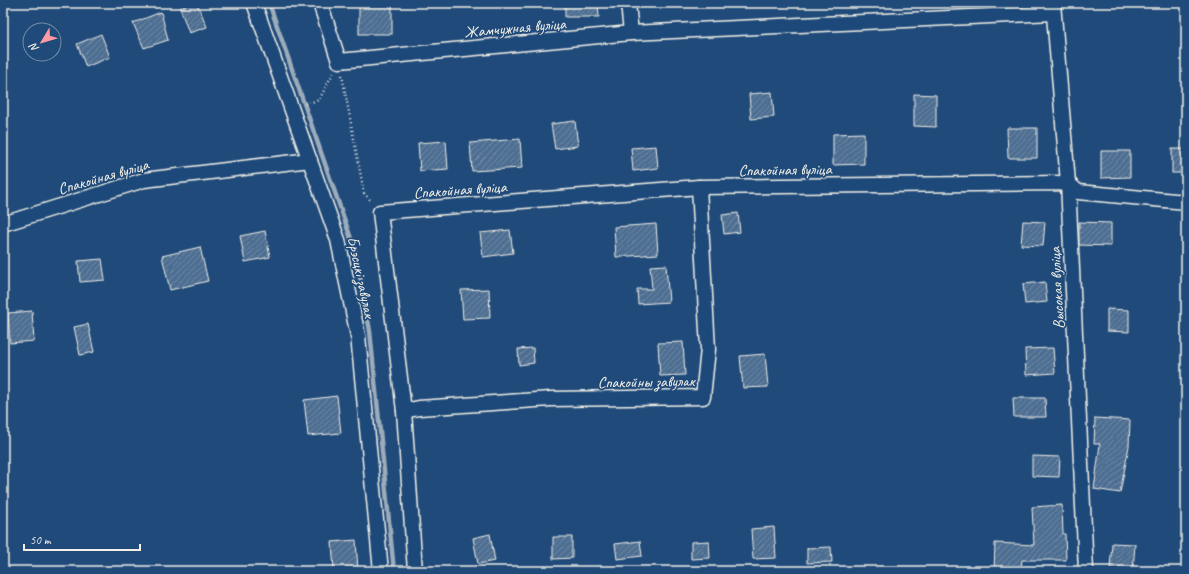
<svg xmlns="http://www.w3.org/2000/svg" width="1189" height="574" font-family="Caveat,sans-serif">
  <style>
    .lines { fill: none; stroke-linecap: round; stroke-linejoin: round }
    .stream { stroke: #9cacbb; stroke-width: 4.5 }
    .building { fill: url(#building-hatch); stroke: #f4f1e8 }
    .minor-casing { stroke: #f4f1e8; stroke-width: 17 }
    .path { stroke: #f4f1e8; stroke-width: 2.5; stroke-dasharray: 1 3; stroke-linecap: butt }
    .minor { stroke: #1f4a7a; stroke-width: 14 }
    .labels { text-anchor: middle; stroke-width: 3.5; stroke-linejoin: round; paint-order: stroke }
    .street-label { font-size: 16px; fill: #f4f1e8; stroke: #1f4a7a }
  </style>
  <defs>
    <pattern id="building-hatch" width="6" height="6" patternUnits="userSpaceOnUse"><rect width="6" height="6" fill="#4d6e92"/><path d="M-1 1l2-2M0 6l6-6M5 7l2-2" fill="none" stroke="#708aa6"/></pattern>
  </defs>
  <rect width="100%" height="100%" fill="#1f4a7a"/>
  <filter id="ink" filterUnits="userSpaceOnUse"><feTurbulence type="fractalNoise" baseFrequency=".025" numOctaves="2"/><feDisplacementMap in="SourceGraphic" scale="8" xChannelSelector="R" yChannelSelector="G"/><feConvolveMatrix kernelMatrix="1 2 1 2 8 2 1 2 1" color-interpolation-filters="sRGB"/></filter>
  <g filter="url(#ink)">
    <g class="lines">
      <path class="stream" d="M269 3 355 250 370 331 394 571"/>
    </g>
    <g class="building">
      <path d="M193 3H197L207 27 189 33 180 8Z"/>
      <rect x="359" y="3" width="33" height="31"/>
      <path d="M565 3H598L599 17H565Z"/>
      <path d="M161 12 168 40 144 48 133 23Z"/>
      <path d="M101 34 110 57 86 67 77 44Z"/>
      <path d="M772 92 774 117 751 119 749 94Z"/>
      <path d="M914 94 936 95V127L914 126Z"/>
      <path d="M575 121 578 146 555 149 551 124Z"/>
      <path d="M1007 128H1037V158H1008Z"/>
      <path d="M864 133V164L833 165V134Z"/>
      <path d="M520 139 522 168 472 171 470 143Z"/>
      <path d="M446 141 448 169 420 171 418 143Z"/>
      <path d="M656 146 658 168 633 171 631 148Z"/>
      <rect x="1172" y="149" width="14" height="24"/>
      <path d="M1101 151H1130V177L1101 178Z"/>
      <path d="M738 213 740 232 724 234 722 215Z"/>
      <path d="M1023 221 1045 222 1043 246 1021 245Z"/>
      <path d="M1079 222 1111 223V246L1079 245Z"/>
      <path d="M656 224 658 254 616 257 614 227Z"/>
      <path d="M510 230 513 253 483 257 480 233Z"/>
      <path d="M265 231 270 257 245 262 240 236Z"/>
      <path d="M200 247 208 281 170 290 162 256Z"/>
      <path d="M102 259 105 280 80 282 78 261Z"/>
      <path d="M666 265 669 302 638 304 637 289H652L650 266Z"/>
      <path d="M1045 282 1047 302 1025 304 1023 284Z"/>
      <path d="M489 289 490 318 463 319 461 290Z"/>
      <path d="M1107 309 1129 310V332L1107 331Z"/>
      <path d="M32 311 34 341 10 343 8 313Z"/>
      <path d="M88 324 94 352 80 355 74 327Z"/>
      <path d="M683 342 685 375 660 376 658 343Z"/>
      <path d="M533 348 534 363 519 365 518 349Z"/>
      <path d="M1053 348 1055 373 1026 375 1025 349Z"/>
      <path d="M765 354 768 387 743 388 740 356Z"/>
      <path d="M337 396 341 433 308 436 304 400Z"/>
      <path d="M1013 398H1045L1046 417H1014Z"/>
      <path d="M1095 418 1130 420 1129 446 1120 493 1094 489 1100 444H1094Z"/>
      <path d="M1032 456 1060 457 1059 477 1032 476Z"/>
      <path d="M1062 505 1063 534H1065L1066 560H1022L1021 571H994L995 543 1034 545 1032 507Z"/>
      <path d="M774 527 776 558 753 559 751 529Z"/>
      <path d="M490 534 495 561 478 564 473 538Z"/>
      <path d="M553 537H572V558L553 559Z"/>
      <path d="M356 540 358 571H334L332 542Z"/>
      <path d="M640 541 642 556 617 559 615 544Z"/>
      <path d="M709 541 710 558 691 559V542Z"/>
      <path d="M1112 543 1135 544 1133 570 1110 568Z"/>
      <path d="M831 547 832 562 807 563V548Z"/>
    </g>
    <g class="lines">
      <g class="minor-casing">
        <g id="minor">
          <path d="M254 3 338 240 358 336 381 571"/>
          <path d="M320 3 339 61 631 33 1053 13"/>
          <path d="M628 3 631 33"/>
          <path d="M1053 3 1068 183 1086 571"/>
          <path d="M3 224 144 180 310 160"/>
          <path d="M404 411 419 408 551 399 703 397 708 349 699 187"/>
          <path d="M415 571 404 411 380 212 699 187 1068 183 1078 192 1186 202"/>
        </g>
      </g>
      <g class="path">
        <path d="M342 75 364 193 371 201"/>
        <path d="M305 104 319 100 333 73"/>
      </g>
      <use href="#minor" class="minor"/>
    </g>
  </g>
  <g class="labels">
    <g class="street-label">
      <text transform="translate(515 27) rotate(-5)" y="6">Жамчужная вуліца</text>
      <text transform="translate(785 169) rotate(-1)" y="6">Спакойная вуліца</text>
      <text transform="translate(103 176) rotate(-16)" y="6">Спакойная вуліца</text>
      <text transform="translate(460 189) rotate(-4)" y="6">Спакойная вуліца</text>
      <text transform="translate(362 277) rotate(78)" y="6">Брэсцкі завулак</text>
      <text transform="translate(1056 288) rotate(-93)" y="6">Высокая вуліца</text>
      <text transform="translate(646 381) rotate(-1)" y="6">Спакойны завулак</text>
    </g>
  </g>
  <rect width="1189" height="574" fill="none" stroke="#1f4a7a" stroke-width="16"/>
  <rect x="8" y="8" width="1173" height="558" fill="none" stroke="#f4f1e8" stroke-width="1.5" filter="url(#ink)"/>
  <g transform="translate(42 42) rotate(232)"><circle r="19" fill="#1f4a7a" stroke="#748da6"/>
  <path d="M0-3L7 15L0 10L-7 15Z" fill="#ff9aa2"/>
  <text y="-6" font-size="11" font-weight="bold" text-anchor="middle" fill="#f4f1e8">N</text>
  </g>
  <path d="M24 544v6h116v-6" fill="none" stroke="#f4f1e8" stroke-width="2"/>
  <text x="30" y="544" font-size="12" fill="#f4f1e8" stroke="#1f4a7a" stroke-width="3" paint-order="stroke">50 m</text>
</svg>
